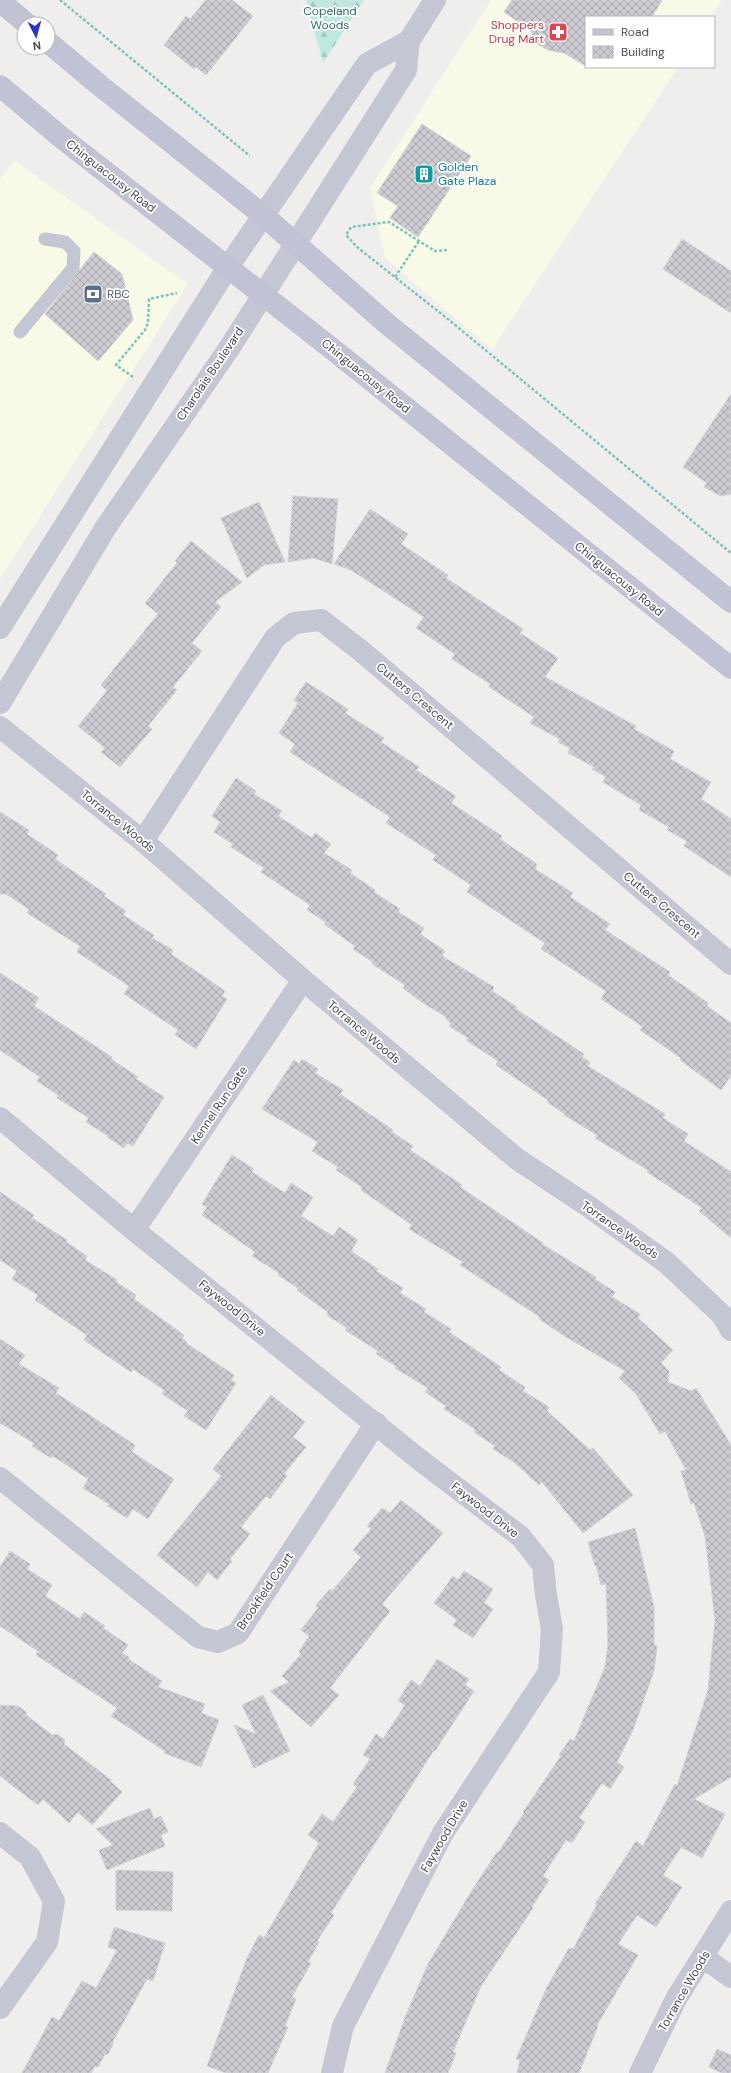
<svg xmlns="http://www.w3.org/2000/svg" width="731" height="2073" font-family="'DM Sans',sans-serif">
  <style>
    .commercial { fill: #f8f9e7 }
    .forest { fill: url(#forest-firs) }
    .building { fill: url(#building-cross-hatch); stroke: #d2d1d8 }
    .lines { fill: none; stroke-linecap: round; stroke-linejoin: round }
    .path { stroke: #7bc4bc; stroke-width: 2.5; stroke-dasharray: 3 2; stroke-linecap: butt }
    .service { stroke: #c4c7d3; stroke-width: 13 }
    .minor { stroke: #c4c7d3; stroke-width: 22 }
    .tertiary { stroke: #c4c7d3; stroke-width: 22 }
    .secondary { stroke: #c1c3d4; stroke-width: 22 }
    .labels { text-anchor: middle; stroke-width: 3.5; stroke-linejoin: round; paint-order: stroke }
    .park-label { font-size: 12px; fill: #207168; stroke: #fff }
    .health-label { font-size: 12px; fill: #be3a42; stroke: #fff; text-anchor: end }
    .culture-label { font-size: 12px; fill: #0d838f; stroke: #fff; text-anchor: start }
    .street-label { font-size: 12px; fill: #474958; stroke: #fff }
    .service-label { font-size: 12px; fill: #4e5e75; stroke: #fff; text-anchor: start }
  </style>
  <defs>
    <pattern id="forest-firs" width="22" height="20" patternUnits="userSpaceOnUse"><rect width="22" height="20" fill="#bfe9e0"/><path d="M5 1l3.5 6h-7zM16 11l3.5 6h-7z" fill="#a6c9c2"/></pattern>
    <pattern id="building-cross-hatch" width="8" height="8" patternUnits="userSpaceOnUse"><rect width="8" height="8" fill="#cbcbd1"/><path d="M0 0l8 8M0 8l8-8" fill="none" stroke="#a7a7ac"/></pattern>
  </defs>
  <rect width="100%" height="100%" fill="#efeeed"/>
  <g class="commercial">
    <path d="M491 0H722L711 17H586V67H678L492 350 385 258 370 188Z"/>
    <path d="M15 161 188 284 0 579V178Z"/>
  </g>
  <path class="forest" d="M306 0H364L323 63Z"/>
  <g class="building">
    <path d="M206 0H232L253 16 206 75 196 67 194 69 164 45 186 16 190 19Z"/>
    <path d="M512 0H662L652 17H586V66L564 53 548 50 538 44 530 30 504 12Z"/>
    <path d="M422 124 471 156 418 237 390 218 398 206 377 193Z"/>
    <path d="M682 239 731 271V313L663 269Z"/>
    <path d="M94 252 122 274 133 320 98 361 45 314Z"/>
    <path d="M731 394V494L721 496 704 487 707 483 683 467Z"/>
    <path d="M293 496 338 499 332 564 313 558 288 562Z"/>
    <path d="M259 502 285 562 264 565 247 578 221 518Z"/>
    <path d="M370 509 408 534 401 544 448 575 446 578 523 629 520 633 558 658 545 677 636 726 634 729 674 751 670 759 711 782 701 799 731 819V877L684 846 687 841 667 830 669 827 639 810 641 805 603 782 606 777 592 769 594 767 568 753 570 748 558 742 560 739 530 723 534 717 489 687 490 684 452 659 455 654 416 628 424 617 351 570 334 564Z"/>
    <path d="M191 541 242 582 215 602 221 607 192 643 202 651 173 687 177 690 148 726 152 729 120 767 101 752 105 748 78 726 107 691 101 685 158 614 145 603 177 563 175 561Z"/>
    <path d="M306 682 348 709 345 713 384 738 381 742 419 767 416 770 456 796 451 803 502 836 500 839 537 864 535 869 573 893 570 897 610 924 605 930 670 972 668 975 708 1003 707 1006 731 1023V1076L721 1090 680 1060 681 1058 640 1030 643 1027 601 999 606 991 541 949 545 943 467 892 471 885 433 860 436 855 386 823 390 817 290 752 295 744 279 733 298 703 294 700Z"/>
    <path d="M236 778 256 791 254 794 282 811 278 816 312 838 315 833 331 844 324 853 352 870 350 873 375 890 374 892 400 909 398 912 424 928 420 934 445 951 442 956 494 987 492 991 517 1007 516 1009 584 1054 582 1057 590 1062 588 1066 665 1114 663 1118 688 1134 684 1141 731 1172V1238L699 1211 702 1208 647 1172 648 1170 595 1138 597 1135 564 1115 565 1114 547 1102 548 1100 496 1065 498 1061 466 1040 468 1038 449 1026 451 1023 446 1019V1017L420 1001 403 988 405 985 372 964 373 962 353 949 355 946 324 924 326 922 307 910 310 905 261 872 264 868 231 847 233 844 214 832 220 822 212 816Z"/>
    <path d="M0 812 29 830 27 834 58 855 55 859 106 894 104 896 126 911 123 915 154 935 152 938 173 950 171 954 225 991 222 996 227 999 196 1049 175 1035 178 1030 124 994 129 986 77 952 80 946 27 913 29 909 6 894H0Z"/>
    <path d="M0 973 39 998 34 1006 112 1057 111 1059 138 1077 136 1079 164 1097 133 1146 127 1143 124 1148 107 1137 108 1136 86 1122 89 1118 57 1098 58 1095 37 1081 40 1077 0 1050Z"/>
    <path d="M302 1059 318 1069 315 1073 343 1090 340 1094 393 1130 392 1132 413 1146 410 1150 462 1185 460 1187 543 1243 542 1244 596 1277 595 1279 615 1292 612 1297 640 1314 638 1318 673 1350 661 1363 669 1371 668 1382 691 1391 696 1388 731 1445V1777L694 1799 725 1814 702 1858 681 1847 663 1875 682 1887 656 1927 637 1915 618 1944 638 1955 597 2025 598 2026 579 2073H517L520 2060 516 2059 547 1987 569 1948 573 1949 597 1905 595 1904 636 1841 643 1846 675 1784 677 1786 708 1690 715 1620 705 1536 694 1503 691 1504 681 1471 686 1470 665 1431 660 1434 636 1394 619 1378 625 1371 566 1337 539 1319 540 1317 460 1265 463 1262 409 1229 412 1225 361 1190 362 1187 336 1170 338 1167 312 1151 318 1142 262 1109 294 1060 299 1064Z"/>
    <path d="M232 1155 254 1169 252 1172 285 1193 291 1183 313 1197 301 1216 333 1236 339 1227 358 1240 352 1249 353 1250 352 1252 378 1269 376 1271 403 1288 400 1293 426 1309 424 1312 451 1329 449 1332 501 1367 499 1370 525 1387 523 1391 549 1407 547 1411 590 1450 593 1448 633 1495 583 1533 542 1482 539 1485 514 1462 493 1449 495 1446 474 1432 475 1429 444 1409 446 1406 425 1392 428 1388 395 1368 396 1366 376 1354 378 1351 345 1330 347 1328 327 1315 328 1312 297 1290 298 1288 278 1275 279 1273 252 1256 255 1252 202 1215 207 1207 202 1204Z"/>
    <path d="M0 1192 34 1215 32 1218 67 1240 66 1242 87 1256 85 1260 117 1280 116 1282 136 1295 134 1299 184 1335 182 1338 187 1342 186 1343 234 1375 231 1380 236 1383 206 1430 184 1416 188 1411 162 1394 164 1390 133 1369 131 1372 84 1340 87 1335 35 1300 38 1295 12 1279 17 1271 0 1260Z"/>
    <path d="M0 1339 25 1355 19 1364 59 1388 56 1393 135 1445 132 1452 174 1479 148 1519 133 1509 127 1518 108 1506 109 1504 83 1488 88 1479 53 1456 51 1458 32 1446 34 1443 0 1423Z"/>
    <path d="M271 1395 305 1422 293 1437 306 1447 284 1474 287 1476 270 1499 266 1496 241 1527 250 1534 230 1559 232 1561 217 1580 208 1572 197 1587 157 1555 221 1476 213 1469Z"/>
    <path d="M401 1500 443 1533 382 1604 390 1611 330 1688 339 1695 311 1727 270 1691 289 1682 282 1676 301 1654 299 1652 309 1636 301 1630 318 1608 316 1605 330 1589 332 1591 361 1557 353 1550 371 1529 367 1526 382 1508 390 1513Z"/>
    <path d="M635 1528 654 1607V1645L657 1646 654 1671 633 1730 617 1762 624 1767 610 1789 602 1783 579 1818 585 1822 572 1843 566 1840 543 1876 549 1880 532 1907 533 1908 481 1986 453 2052 456 2053 448 2073H385L406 2015 428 1964 471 1892 497 1852 498 1853 524 1813 523 1812 561 1756 559 1755 570 1739 574 1741 605 1667 608 1643 606 1584 601 1585 596 1565 595 1566 588 1542Z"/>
    <path d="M10 1551 30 1564 27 1569 52 1585 45 1596 80 1619 84 1612 105 1626 103 1628 128 1645 122 1653 129 1657 128 1659 162 1681 158 1687 205 1704 201 1713 219 1720 201 1767 164 1753 165 1751 111 1716 117 1708 36 1655 38 1651 0 1626V1567Z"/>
    <path d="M464 1571 493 1589 484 1603 493 1609 473 1638 453 1625 457 1620 434 1603 453 1576 458 1580Z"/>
    <path d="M437 1659 469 1679 465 1685 474 1691 435 1751 434 1750 331 1913 334 1915 317 1941 319 1942 308 1962 311 1963 292 1997 296 1999 285 2026 288 2027 268 2073H226L207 2066 247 1958 259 1935 264 1938 319 1843 308 1835 322 1814 333 1822 357 1787 353 1784 370 1759 363 1755 376 1734 383 1739 405 1705 398 1701 411 1680 420 1686Z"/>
    <path d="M263 1695 290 1751 254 1768 234 1725 256 1734 242 1705Z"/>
    <path d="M0 1705 18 1706 26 1712V1715L52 1735 57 1734 65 1740 64 1744 111 1780 110 1781 122 1792 92 1825 78 1812 69 1823 43 1799 38 1805 0 1776Z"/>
    <path d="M150 1808 154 1819 161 1816 168 1832 161 1835 165 1846 107 1870 99 1850 113 1845 96 1829Z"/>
    <path d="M116 1870 173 1872 172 1911 116 1910Z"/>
    <path d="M114 1927 165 1943 153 1981 147 1979 113 2041V2044L108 2054H105L98 2067 95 2066 91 2073H22L52 2017 59 2021 82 1981 96 1988 117 1950 108 1947Z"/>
    <path d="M717 2049 731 2055V2073H722L709 2067Z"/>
  </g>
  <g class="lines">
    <g class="path">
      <path d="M60 0 250 156"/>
      <path d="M447 250 435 251 389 222 351 227 346 235 357 247 449 320 731 553"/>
      <path d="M395 277 419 241"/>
      <path d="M133 377 116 365 145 330 148 323 149 299 177 293"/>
    </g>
    <path class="service" d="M20 332 73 268 74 251 65 242 45 239"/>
    <g class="minor">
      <path d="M143 841 275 638 294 623 321 620 360 650 731 964"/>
      <path d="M0 1118 134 1230 420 1460 521 1537 543 1565 546 1595 552 1629 549 1672 443 1833 343 2026 332 2073"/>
      <path d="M134 1230 303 980"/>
      <path d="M0 1478 198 1637 218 1642 238 1633 376 1423"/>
      <path d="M0 1833 30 1857 54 1901 47 1942 0 2008"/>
      <path d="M703 1957 731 1977"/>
    </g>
    <g class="tertiary">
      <path d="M0 628 228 267 367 64 409 41"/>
      <path d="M0 703 106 527 230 347 406 70 409 41 435 0"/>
      <path d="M0 727 143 841 303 980 517 1159 588 1206 667 1263 722 1315 731 1330"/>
      <path d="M640 2073 676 1999 731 1911"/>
    </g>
    <g class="secondary">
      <path d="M0 1 27 24"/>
      <path d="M48 42 98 84 264 216 386 323 731 602"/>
      <path d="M0 86 62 138 326 344 731 668"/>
    </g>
  </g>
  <defs>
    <g id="pharmacy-square" transform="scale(1)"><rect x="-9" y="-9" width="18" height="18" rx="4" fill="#e0444e" stroke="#fff"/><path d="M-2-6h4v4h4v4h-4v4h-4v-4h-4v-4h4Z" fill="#fff"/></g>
    <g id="building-square" transform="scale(1)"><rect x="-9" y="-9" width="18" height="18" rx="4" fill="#0f9aa8" stroke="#fff"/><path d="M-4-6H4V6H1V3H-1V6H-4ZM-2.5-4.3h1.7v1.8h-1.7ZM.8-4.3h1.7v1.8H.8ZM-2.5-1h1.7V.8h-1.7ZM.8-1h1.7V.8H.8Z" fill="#fff"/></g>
    <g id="bank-square" transform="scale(1)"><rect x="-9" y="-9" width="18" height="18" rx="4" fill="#5c6f8a" stroke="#fff"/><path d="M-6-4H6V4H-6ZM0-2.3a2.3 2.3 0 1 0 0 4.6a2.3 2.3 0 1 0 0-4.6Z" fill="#fff"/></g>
  </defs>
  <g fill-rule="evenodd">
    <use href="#pharmacy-square" x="558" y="32"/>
    <use href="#building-square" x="424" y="174"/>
    <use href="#bank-square" x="93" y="294"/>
  </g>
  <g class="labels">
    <g class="park-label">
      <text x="330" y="15">Copeland<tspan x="330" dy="14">Woods</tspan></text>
    </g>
    <g class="health-label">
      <text x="544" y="29">Shoppers<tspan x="544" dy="14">Drug Mart</tspan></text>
    </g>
    <g class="culture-label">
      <text x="438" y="171">Golden<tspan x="438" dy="14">Gate Plaza</tspan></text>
    </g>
    <g class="street-label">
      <text transform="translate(111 176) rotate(38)" y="4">Chinguacousy Road</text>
      <text transform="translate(210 374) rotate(-56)" y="4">Charolais Boulevard</text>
      <text transform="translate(366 376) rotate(39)" y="4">Chinguacousy Road</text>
      <text transform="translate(619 579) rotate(39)" y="4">Chinguacousy Road</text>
      <text transform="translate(415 696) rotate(40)" y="4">Cutters Crescent</text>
      <text transform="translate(118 821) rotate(39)" y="4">Torrance Woods</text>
      <text transform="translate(662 905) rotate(40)" y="4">Cutters Crescent</text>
      <text transform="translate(364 1032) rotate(40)" y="4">Torrance Woods</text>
      <text transform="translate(219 1105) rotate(-56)" y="4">Kennel Run Gate</text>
      <text transform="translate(620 1230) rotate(35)" y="4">Torrance Woods</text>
      <text transform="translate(232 1308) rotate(39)" y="4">Faywood Drive</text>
      <text transform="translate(485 1510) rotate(38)" y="4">Faywood Drive</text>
      <text transform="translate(265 1591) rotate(-56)" y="4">Brookfield Court</text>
      <text transform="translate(444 1836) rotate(-60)" y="4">Faywood Drive</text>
      <text transform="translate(684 1991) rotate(-60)" y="4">Torrance Woods</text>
    </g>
    <g class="service-label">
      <text x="107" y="298">RBC</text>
    </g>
  </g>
  <rect x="585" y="16" width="130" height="52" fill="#ffffff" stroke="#b5b6bc"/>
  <rect x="593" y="29" width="20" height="6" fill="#c1c3d4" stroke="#b5b6bc"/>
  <text x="621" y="36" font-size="12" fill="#474958">Road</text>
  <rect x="593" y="46" width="20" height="12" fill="url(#building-cross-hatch)" stroke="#b5b6bc"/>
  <text x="621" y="56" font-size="12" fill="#474958">Building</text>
  <g transform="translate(36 36) rotate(174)"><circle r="19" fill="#ffffff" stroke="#b5b6bc"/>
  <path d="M0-3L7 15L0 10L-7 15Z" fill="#2b34cb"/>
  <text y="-6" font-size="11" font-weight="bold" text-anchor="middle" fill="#474958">N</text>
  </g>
</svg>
